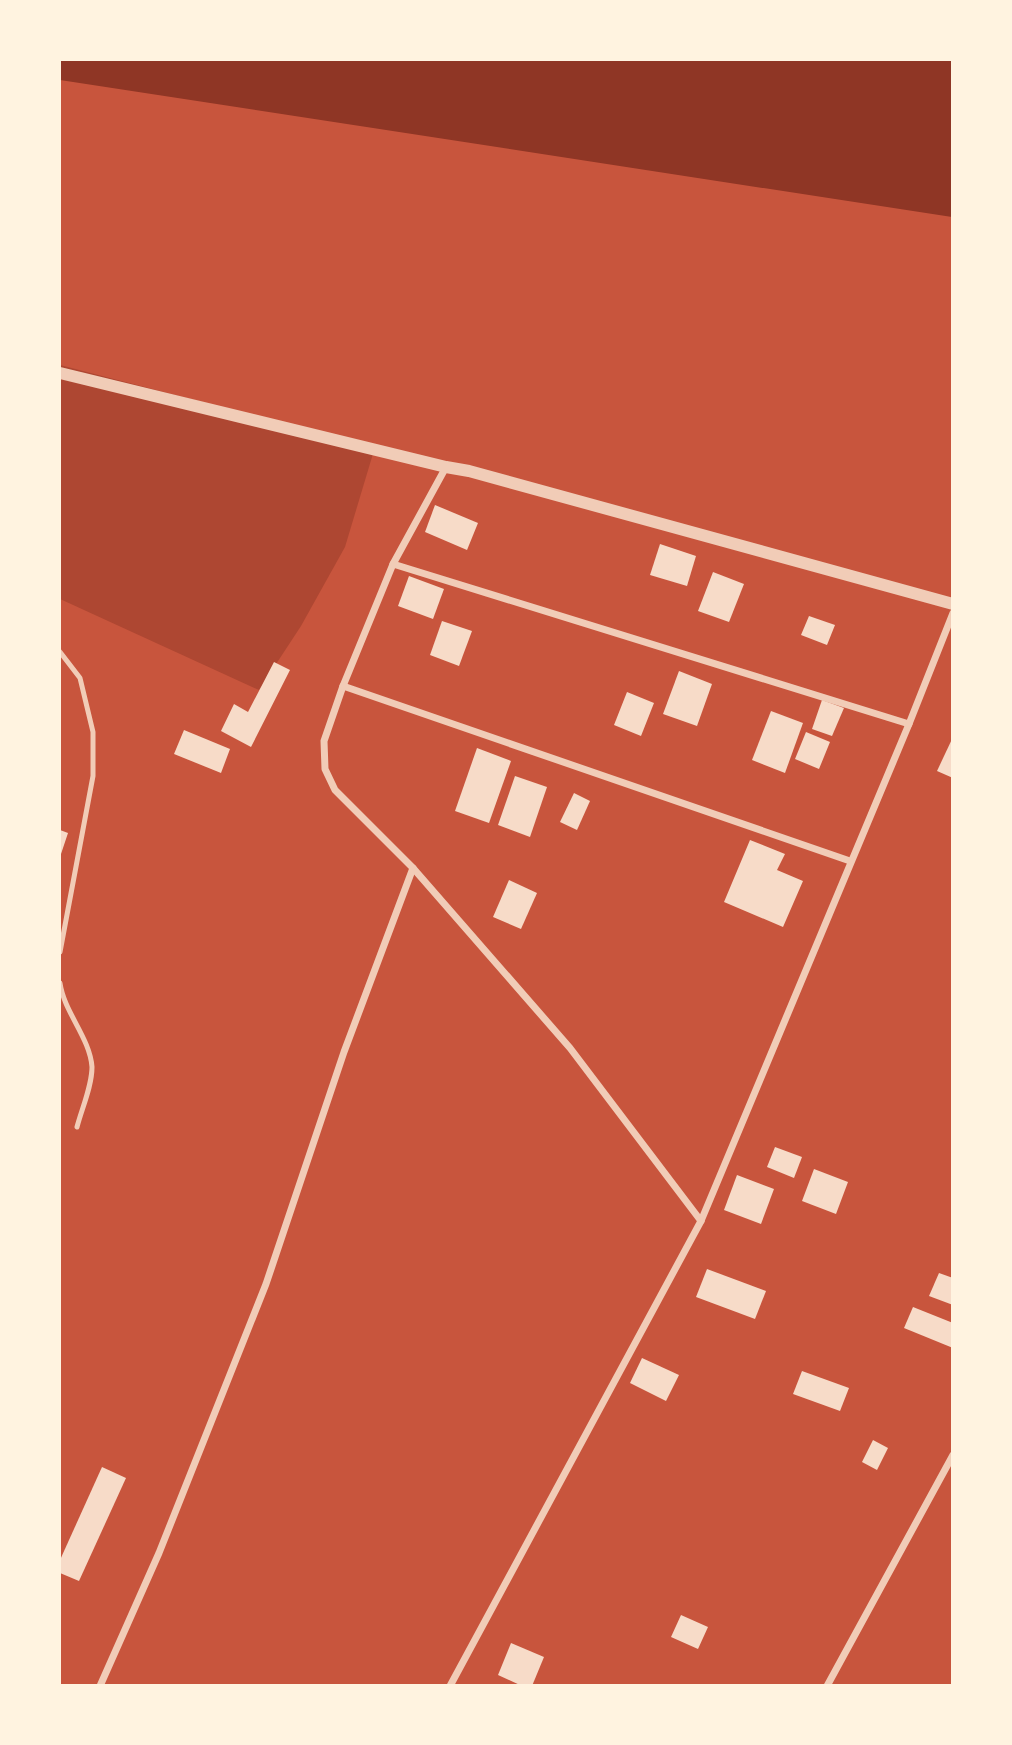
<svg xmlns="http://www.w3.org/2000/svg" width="1012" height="1745" font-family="'Public Sans',sans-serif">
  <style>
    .green { fill: #ae4732 }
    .water { fill: #8f3625 }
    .building { fill: #f7dbc8 }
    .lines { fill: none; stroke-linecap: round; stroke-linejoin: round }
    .service { stroke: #f1ccb7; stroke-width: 5 }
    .minor { stroke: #f1ccb7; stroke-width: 7 }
    .tertiary { stroke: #f1ccb7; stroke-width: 12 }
  </style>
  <rect width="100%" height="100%" fill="#c8553d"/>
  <path class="green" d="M60 365 375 447 345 547 301 626 259 690 60 599Z"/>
  <path class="water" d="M60 60H952V217L60 80Z"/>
  <g class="building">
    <path d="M435 505 478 523 467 550 425 532Z"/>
    <path d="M660 544 696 556 687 586 650 575Z"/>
    <path d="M713 572 744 584 729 622 698 611Z"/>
    <path d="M409 576 444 589 433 619 398 606Z"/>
    <path d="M809 616 835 625 827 645 801 635Z"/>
    <path d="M442 621 472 631 459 666 430 655Z"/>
    <path d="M274 662 290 670 251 747 221 731 234 704 248 712Z"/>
    <path d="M679 671 712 684 697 726 663 714Z"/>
    <path d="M627 692 654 703 641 736 614 725Z"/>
    <path d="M822 700 844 708 832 736 812 729Z"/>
    <path d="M771 711 803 723 785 773 752 760Z"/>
    <path d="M184 730 230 749 221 773 174 754Z"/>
    <path d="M806 732 830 742 819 769 795 759Z"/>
    <path d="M953 737V778L937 771Z"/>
    <path d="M477 748 511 761 489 823 455 811Z"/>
    <path d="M515 776 547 787 530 837 498 825Z"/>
    <path d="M574 793 590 801 577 830 560 822Z"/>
    <path d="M60 830 68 833 60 857Z"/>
    <path d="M750 840 785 854 777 870 803 881 783 927 724 902Z"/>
    <path d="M509 880 537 893 521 929 493 917Z"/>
    <path d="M775 1147 802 1157 794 1178 767 1167Z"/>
    <path d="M814 1169 848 1182 836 1214 802 1201Z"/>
    <path d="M737 1175 774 1189 761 1224 724 1210Z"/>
    <path d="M707 1269 766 1291 755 1319 696 1297Z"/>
    <path d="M939 1273 953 1278V1305L929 1296Z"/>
    <path d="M913 1307 953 1323V1348L904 1328Z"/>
    <path d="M642 1358 679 1375 666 1401 630 1383Z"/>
    <path d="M802 1371 849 1388 840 1411 793 1394Z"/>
    <path d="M873 1440 888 1448 877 1470 862 1462Z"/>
    <path d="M102 1467 126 1478 79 1581 60 1573V1560Z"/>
    <path d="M681 1615 708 1627 698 1649 671 1637Z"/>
    <path d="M511 1643 544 1657 532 1686H522L498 1675Z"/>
  </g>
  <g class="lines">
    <g class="service">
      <path d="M60 652 80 678 93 732V776L60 952"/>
      <path d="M60 983C64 1012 90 1038 92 1067 92 1086 82 1108 77 1127"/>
    </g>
    <g class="minor">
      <path d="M446 467 393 564 343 686 324 741 325 769 335 790 413 868 570 1048 701 1221"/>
      <path d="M393 564 909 724"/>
      <path d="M343 686 850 861"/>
      <path d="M100 1686 159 1553 266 1284 344 1052 413 868"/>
      <path d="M450 1686 701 1221 909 724 953 613"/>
      <path d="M827 1686 953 1455"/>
    </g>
    <path class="tertiary" d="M60 373 446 467 469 471 953 604"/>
  </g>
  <rect width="1012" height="1745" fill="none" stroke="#fff3e0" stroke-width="122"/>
</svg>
